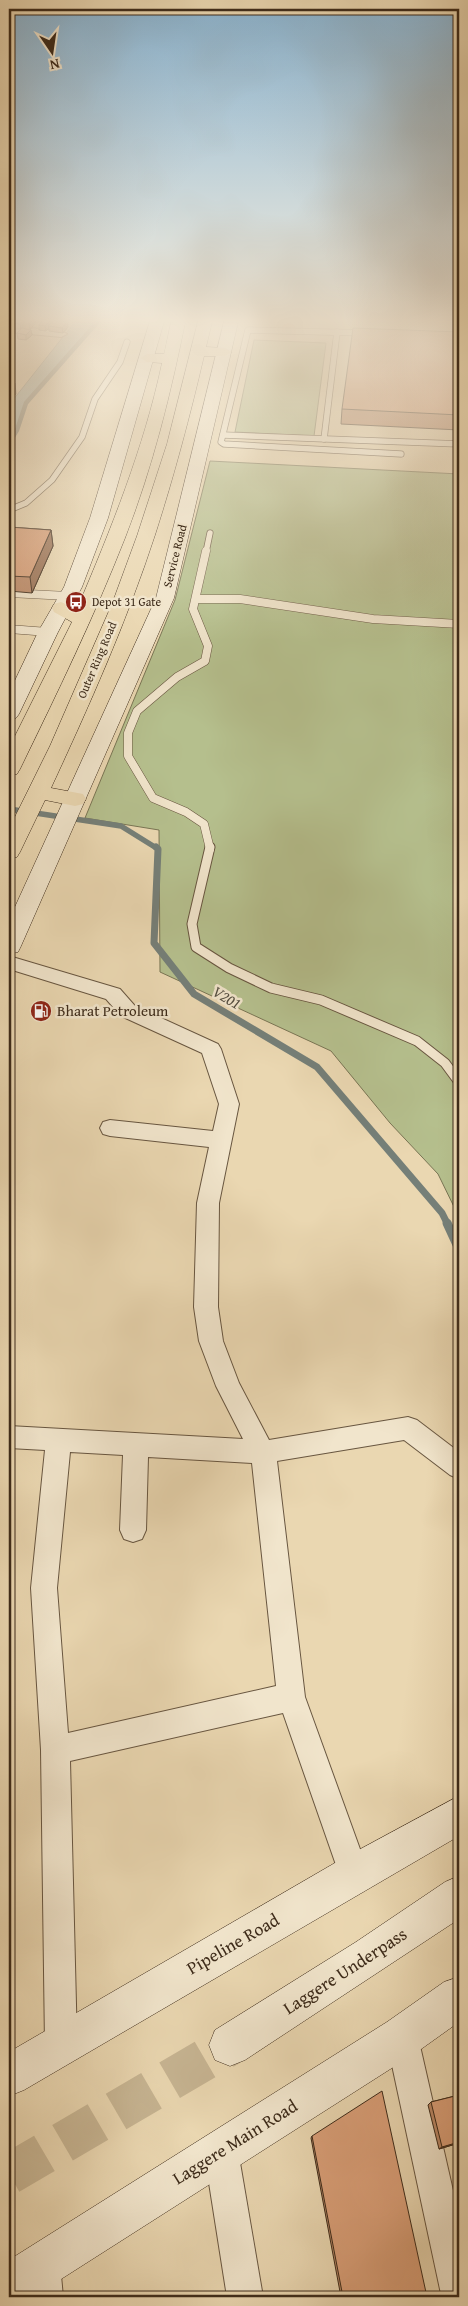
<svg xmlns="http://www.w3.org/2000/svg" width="468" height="2306" font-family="'Gentium Book Plus',serif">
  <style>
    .green { fill: #b5bf8d; stroke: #797554 }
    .water { fill: #9bb7b6; stroke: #757f78 }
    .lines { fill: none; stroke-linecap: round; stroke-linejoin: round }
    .stream-far3 { stroke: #757f78; stroke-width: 4.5 }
    .stream-far2 { stroke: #757f78; stroke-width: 5.5 }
    .stream-far1 { stroke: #757f78; stroke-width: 7 }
    .stream { stroke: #757f78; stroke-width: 9 }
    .secondary-tunnel { stroke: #c7b593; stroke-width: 41; stroke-dasharray: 41 21; stroke-linecap: butt }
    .lane-far2-casing { stroke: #685640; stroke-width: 7 }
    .lane-far1-casing { stroke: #685640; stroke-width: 9 }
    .lane-casing { stroke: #685640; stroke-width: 11 }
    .street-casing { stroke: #685640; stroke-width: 2 }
    .secondary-casing { stroke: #3d2b1a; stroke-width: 1 }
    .highway-casing { stroke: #3d2b1a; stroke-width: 1 }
    .lane-far2 { stroke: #f1e5cc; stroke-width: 5.5 }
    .lane-far1 { stroke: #f1e5cc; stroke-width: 8 }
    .lane { stroke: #f1e5cc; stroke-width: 9 }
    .street { fill: #f1e5cc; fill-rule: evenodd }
    .secondary { fill: #f1e5cc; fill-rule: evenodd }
    .highway { fill: #ead7b1; fill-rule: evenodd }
    .wall { fill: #b86; stroke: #3d2b1a }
    .shaded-wall { fill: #986f53; stroke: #3d2b1a }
    .building { fill: #d99e77; stroke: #3d2b1a }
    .labels { text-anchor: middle; stroke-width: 5; stroke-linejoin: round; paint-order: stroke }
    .far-street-label { font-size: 12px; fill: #3d2b1a; stroke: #f1e5cc }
    .far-poi-label { font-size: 12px; fill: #3d2b1a; stroke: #f1e5cc; text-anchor: start }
    .poi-label { font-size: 15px; fill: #3d2b1a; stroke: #f1e5cc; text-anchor: start }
    .water-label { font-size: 16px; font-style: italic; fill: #544e41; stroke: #f1e5cc }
    .near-street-label { font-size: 18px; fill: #3d2b1a; stroke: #f1e5cc }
  </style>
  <rect width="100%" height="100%" fill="#ead7b1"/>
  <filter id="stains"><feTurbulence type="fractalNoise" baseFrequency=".004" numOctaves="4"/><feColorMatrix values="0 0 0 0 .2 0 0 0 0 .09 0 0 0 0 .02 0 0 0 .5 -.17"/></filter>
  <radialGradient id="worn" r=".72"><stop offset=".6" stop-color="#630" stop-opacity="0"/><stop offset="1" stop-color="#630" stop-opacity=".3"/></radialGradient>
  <g class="green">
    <path d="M254 340 326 343 314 436 235 432Z"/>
    <path d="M210 461 459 474V1217L438 1174 390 1123 331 1051 160 972 159 830 85 818 175 600Z"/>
  </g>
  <path class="water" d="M78 318H101L26 403 17 430 9 443V405Z"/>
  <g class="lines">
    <path class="stream-far3" d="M9 443 17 430 26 403 101 318"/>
    <path class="stream-far2" d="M9 809 121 826 158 849"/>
    <path class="stream-far1" d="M156 847 158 849 154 943 194 994 317 1067 442 1213 448 1225"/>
    <path class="stream" d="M447 1223 459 1249"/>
    <path class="secondary-tunnel" d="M9 2174 230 2045"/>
    <g class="lane-far2-casing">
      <g id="lane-far2">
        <path d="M366 333 248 330 221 442 224 444 401 454"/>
        <path d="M223 435 459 444"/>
        <path d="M324 439 337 332"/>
        <path d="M9 510 26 503 52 480 82 437 95 399 120 362 127 342"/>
        <path d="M206 552 210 533"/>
      </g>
    </g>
    <g class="lane-far1-casing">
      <g id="lane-far1">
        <path d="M206 551 193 609 208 646 205 661 177 677 137 711 128 733V756L153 798 186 812 204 824 210 849"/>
        <path d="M9 593 68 596"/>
        <path d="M196 599H240L373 619 459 624"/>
        <path d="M9 629 48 632"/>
      </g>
    </g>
    <g class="lane-casing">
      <path id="lane" d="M210 847 192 924 196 947 229 968 271 988 321 1000 417 1041 445 1063 459 1082"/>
    </g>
    <g class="street-casing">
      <g id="street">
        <path d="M9 326 61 331 67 334 61 337 9 332Z"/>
        <path d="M9 956 120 989 135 1006 218 1044 221 1049 239 1104 219 1203 218 1307 223 1341 239 1383 269 1440 408 1417 417 1420 459 1452V1479L450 1475 404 1440 277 1461 305 1697 369 1874 365 1885 354 1889 343 1885 283 1713 70 1761 77 2045 72 2056 61 2061 50 2056 45 2045 41 1750 31 1588 45 1450 9 1448V1426L243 1439 216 1386 199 1341 194 1307 197 1203 209 1147 110 1136 103 1134 100 1128 103 1122 110 1120 213 1131 219 1104 202 1053 121 1016 106 999 9 969ZM70 1452 123 1455 120 1530 124 1539 133 1542 142 1539 146 1530 148 1457 252 1463 276 1686 68 1733 57 1588Z"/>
        <path d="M402 2021 413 2026 418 2037 459 2217V2297H443L441 2294 386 2037 391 2026Z"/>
        <path d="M221 2134 233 2139 238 2151 263 2297H227L204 2151 209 2139Z"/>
        <path d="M42 2247 54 2253 60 2265 63 2297H27L24 2265 30 2253Z"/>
      </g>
    </g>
    <g class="secondary-casing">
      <g id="secondary">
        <path d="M151 318H165L108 518 82 587 58 632 19 714 16 718 9 720V693L38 632 64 587 90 518Z"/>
        <path d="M225 318H239L174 598 21 946 18 952 9 954V920L156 598Z"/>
        <path d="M459 1796V1836L24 2090 9 2096V2052L340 1860Z"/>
        <path d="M459 1876V1919L245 2060 230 2066 215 2060 209 2045 215 2030 356 1942 445 1882Z"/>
        <path d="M459 1977V2022L417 2052 33 2297H9V2260L387 2022 444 1982Z"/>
      </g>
    </g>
    <g class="highway-casing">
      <g id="highway">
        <path d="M172 318H186C171 393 153 466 125 538 94 617 57 693 20 769L17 774 9 775V748L72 622 54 612 52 608 54 604 61 602 77 609C111 529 144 448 162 363L147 362 140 358 147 354H164Z"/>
        <path d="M199 318H213L206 347 225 348 232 352 225 356H204C190 416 174 476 155 535 127 621 89 706 51 788L83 794 86 799 83 804 75 806 45 800 20 852 17 857 9 859V829L50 746 112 604 137 536 167 444Z"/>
      </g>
    </g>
    <use href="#lane-far2" class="lane-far2"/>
    <use href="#lane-far1" class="lane-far1"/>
    <use href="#lane" class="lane"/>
    <use href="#street" class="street"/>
    <use href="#secondary" class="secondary"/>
    <use href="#highway" class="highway"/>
  </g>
  <g class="wall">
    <path d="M13 318H66L64 321 68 327 63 333 49 331V328L46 331 39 330V325L42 321H40L39 319 37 321H36V322L30 329 31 330 32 335 26 340 18 339 17 333 23 329V327L21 329H15V333L9 340V327L14 328 13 323 17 319Z"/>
    <path d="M459 332V430L341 424 342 409Z"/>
    <path d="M9 527 51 530 53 546 32 593 9 591Z"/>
    <path d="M459 2095V2143L439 2149 428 2105 431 2102Z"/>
    <path d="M312 2136 427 2297H341L311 2138Z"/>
  </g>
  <g class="shaded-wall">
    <path d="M26 318H27L23 324V327L21 329 20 324Z"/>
    <path d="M34 318H36V322L30 330 29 324Z"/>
    <path d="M61 318H66L61 325 60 319Z"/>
    <path d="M51 319 52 324 48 326 49 328 46 331 45 326Z"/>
    <path d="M67 322 68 327 63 333 62 328Z"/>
    <path d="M14 328 15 333 9 340V334Z"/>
    <path d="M31 330 32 335 26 340V335Z"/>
    <path d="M15 383 16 394 9 402V390Z"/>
    <path d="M51 530 53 546 32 593 30 577Z"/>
    <path d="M459 2142V2143L439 2149 442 2147Z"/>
  </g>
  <g class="building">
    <path d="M18 318H26L20 324 13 323Z"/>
    <path d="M27 318H34L29 324H23Z"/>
    <path d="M45 318 51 319 45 326 39 325Z"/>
    <path d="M54 320 67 322 62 328 48 326Z"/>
    <path d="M9 327 14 328 9 334Z"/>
    <path d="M22 328 31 330 26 335 17 333Z"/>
    <path d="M353 328 459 332V415L342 409Z"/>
    <path d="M9 383H15L9 390Z"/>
    <path d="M9 527 51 530 30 577 9 576Z"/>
    <path d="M382 2091 427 2297H343L312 2136Z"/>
    <path d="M459 2095V2142L442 2147 431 2102Z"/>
  </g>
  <linearGradient id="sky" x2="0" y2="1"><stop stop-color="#89b5d4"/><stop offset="0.5" stop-color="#f6eddc"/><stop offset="1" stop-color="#f6eddc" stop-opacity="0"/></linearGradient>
  <rect width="468" height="641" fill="url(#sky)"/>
  <defs>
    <g id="bus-disc" transform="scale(1.125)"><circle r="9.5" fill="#8f2418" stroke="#f1e5cc"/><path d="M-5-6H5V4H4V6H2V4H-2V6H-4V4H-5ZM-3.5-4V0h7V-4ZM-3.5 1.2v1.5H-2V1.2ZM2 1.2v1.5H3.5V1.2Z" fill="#fff"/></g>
    <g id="fuel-disc" transform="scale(1.125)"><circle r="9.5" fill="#8f2418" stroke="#f1e5cc"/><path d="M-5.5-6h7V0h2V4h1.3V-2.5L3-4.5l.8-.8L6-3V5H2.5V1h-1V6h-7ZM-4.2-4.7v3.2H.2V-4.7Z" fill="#fff"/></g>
  </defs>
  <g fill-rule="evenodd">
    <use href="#bus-disc" x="76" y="602"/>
    <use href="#fuel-disc" x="41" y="1011"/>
  </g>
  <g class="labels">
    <g class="far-street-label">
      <text transform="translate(175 556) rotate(-76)" y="4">Service Road</text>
      <text transform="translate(97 660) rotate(-67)" y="4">Outer Ring Road</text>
    </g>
    <g class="far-poi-label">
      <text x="92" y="606">Depot 31 Gate</text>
    </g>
    <g class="poi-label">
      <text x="57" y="1016">Bharat Petroleum</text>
    </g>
    <g class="water-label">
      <text transform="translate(227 997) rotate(31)" y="6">V201</text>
    </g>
    <g class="near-street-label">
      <text transform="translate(233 1944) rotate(-30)" y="6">Pipeline Road</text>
      <text transform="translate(345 1971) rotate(-33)" y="6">Laggere Underpass</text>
      <text transform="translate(235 2142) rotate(-32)" y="6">Laggere Main Road</text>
    </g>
  </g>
  <rect width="468" height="2306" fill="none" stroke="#ead7b1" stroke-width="30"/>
  <rect x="10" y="10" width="448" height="2286" fill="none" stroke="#3d2b1a" stroke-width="2.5"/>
  <rect x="15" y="15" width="438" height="2276" fill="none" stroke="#3d2b1a"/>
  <g transform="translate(52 52) rotate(167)" stroke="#f1e5cc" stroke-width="4" paint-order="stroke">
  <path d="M0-4L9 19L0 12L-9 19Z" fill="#3d2b1a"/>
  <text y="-8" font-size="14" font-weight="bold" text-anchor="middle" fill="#3d2b1a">N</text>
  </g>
  <rect width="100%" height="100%" filter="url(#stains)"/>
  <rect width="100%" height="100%" fill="url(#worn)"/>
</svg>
